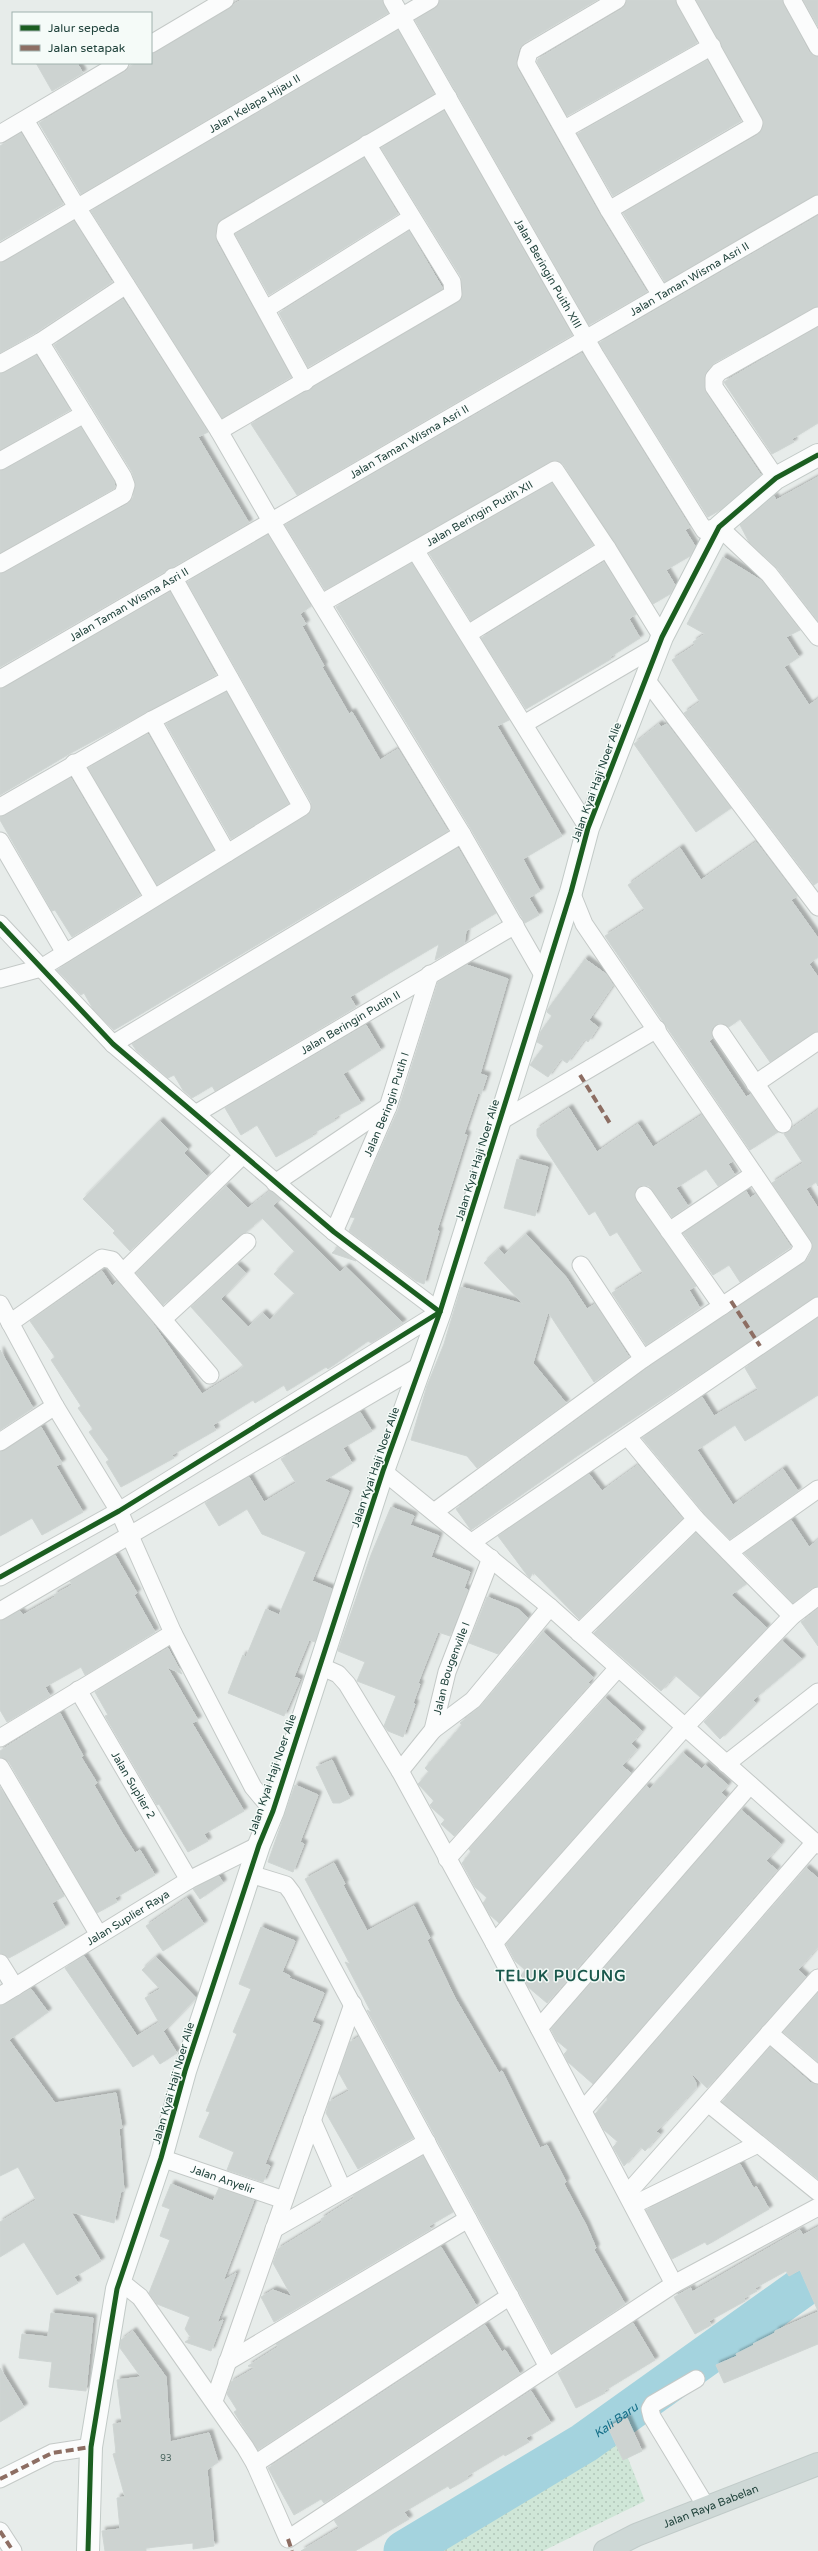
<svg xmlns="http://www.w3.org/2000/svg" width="818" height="2551" font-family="'Varela Round',sans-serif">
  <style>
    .grass { fill: url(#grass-dots) }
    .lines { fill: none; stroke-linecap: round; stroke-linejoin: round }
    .river { stroke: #a4d3de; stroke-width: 41 }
    .building { fill: #cdd3d1; stroke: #cfd5d3; filter: url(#shadow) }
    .street-casing { stroke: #c4c9c7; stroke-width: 19 }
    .secondary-casing { stroke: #c2cac7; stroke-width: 24 }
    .primary-casing { stroke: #c1cbc9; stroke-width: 24 }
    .street { stroke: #fbfcfc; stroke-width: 17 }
    .secondary { stroke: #fbfcfc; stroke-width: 22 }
    .primary { stroke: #ced8d6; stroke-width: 22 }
    .quiet { stroke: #8d6e63; stroke-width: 4; stroke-dasharray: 8 4; stroke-linecap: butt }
    .cycleway-casing { stroke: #f5fbf8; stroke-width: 8 }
    .cycleway { stroke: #1b5e20; stroke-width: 5 }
    .labels { text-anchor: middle; stroke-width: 3; stroke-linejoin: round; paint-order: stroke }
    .number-label { font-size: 9px; fill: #4d6862 }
    .street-label { font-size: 11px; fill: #21433c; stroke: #f5fbf8 }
    .water-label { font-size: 12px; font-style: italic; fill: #136d87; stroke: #f5fbf8 }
    .district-label { font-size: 15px; font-weight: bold; letter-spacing: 1px; fill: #1a584c; stroke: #f5fbf8 }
  </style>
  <defs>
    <pattern id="grass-dots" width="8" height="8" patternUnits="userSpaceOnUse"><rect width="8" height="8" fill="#cfe6d7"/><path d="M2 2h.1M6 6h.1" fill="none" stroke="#b1c6b9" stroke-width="1.8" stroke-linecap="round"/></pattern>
    <filter id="shadow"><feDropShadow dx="3.5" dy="-3.5" stdDeviation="1" flood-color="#0004"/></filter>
  </defs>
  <rect width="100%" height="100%" fill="#e7ecea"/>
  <path class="grass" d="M619 2436 645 2501 543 2551H430Z"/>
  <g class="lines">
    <path class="river" id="s1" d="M404 2551 584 2443 818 2276"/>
  </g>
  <g class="building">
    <path d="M241 0H382L388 13 81 194 39 123 125 72 135 63H151V54Z"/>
    <path d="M440 0H597L524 43 519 49 516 61 517 68 600 215 647 292 589 325 415 20 435 8Z"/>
    <path d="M627 0H675L697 43 567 116 537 62 538 59 622 9Z"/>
    <path d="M696 0H782L809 52 818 57V194L665 282 623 213 758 135 764 122Z"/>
    <path d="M803 0H818V26Z"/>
    <path d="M398 30 434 94 217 223 216 241 291 377 222 418 91 211Z"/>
    <path d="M707 60 741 121 613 196 577 134Z"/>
    <path d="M36 63H77L83 73 52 91Z"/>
    <path d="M444 111 572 335 297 495 251 424 462 298 461 277 381 148Z"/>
    <path d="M21 133 63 204 0 241V146Z"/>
    <path d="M364 158 398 214 269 295 235 234Z"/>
    <path d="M818 216V306L714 363 706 372 704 378 706 393 761 475 720 510 708 517 599 343Z"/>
    <path d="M74 221 112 282 35 333 0 353V263Z"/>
    <path d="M409 231 443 289 308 367 279 313Z"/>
    <path d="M123 299 208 432 198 437 249 523 0 667V574L128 504 133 498 135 482 132 472 54 345Z"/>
    <path d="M818 327V423L792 439 794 442 772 454 724 382Z"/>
    <path d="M582 353 690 527 685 530 695 546 690 556 666 570 675 585 670 594 653 604 563 464 555 460 325 590 285 525Z"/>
    <path d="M36 355 70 410 0 450V374Z"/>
    <path d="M81 427 114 481 115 488 0 553V471Z"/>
    <path d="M818 477V621L777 568 749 542 740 525 774 496 776 500Z"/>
    <path d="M552 483 593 545 471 621 429 553Z"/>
    <path d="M268 535 311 606 300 614 306 624 302 626 324 666 322 667 349 714 352 712 380 760 398 749 448 831 114 1030 93 1009 84 993 81 995 57 970 311 812V802L187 582Z"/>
    <path d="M723 557 762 581 800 630 786 637 799 657 784 667 809 705 818 699V882L814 885 684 713 700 702 672 660 695 645 693 642 705 634 687 624Z"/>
    <path d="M604 562 636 614 629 619 640 638 610 657 611 659 526 709 481 638Z"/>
    <path d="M412 563 509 720 497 726 562 836 523 859 540 891 529 898 539 915 525 923 471 829 336 607Z"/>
    <path d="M170 592 216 675 69 754 0 795V689Z"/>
    <path d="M226 692 289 804 231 839 166 724Z"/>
    <path d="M659 724 661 727 667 724 731 808 696 832 634 744Z"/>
    <path d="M148 734 214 850 157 885 88 768Z"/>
    <path d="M71 778 140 895 72 937 55 910 52 911 0 820V817Z"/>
    <path d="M756 842 797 896 791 900 818 938V957L809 964 818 977V1031L770 1062 740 1019 729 1027 720 1023 712 1028 713 1038 709 1041 746 1097 751 1094 778 1132 750 1150 605 936 645 910 628 885 680 848 701 880Z"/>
    <path d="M458 848 496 913 466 931 464 944 435 960 439 944 388 974 350 997 356 1007 215 1091 212 1086 192 1098 183 1090 174 1075 168 1078 136 1050 132 1044Z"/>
    <path d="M585 959 606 974 613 985 589 1020 598 1027 588 1042 585 1039 567 1063 561 1059 548 1077 530 1065 544 1046 537 1042 541 1031 552 1016 547 1012 548 1009Z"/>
    <path d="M467 965 508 979 480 1074 487 1076 481 1094 478 1093 464 1134 467 1135 437 1230 439 1231 424 1284 416 1281 349 1231 355 1218 351 1217 398 1110 438 982Z"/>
    <path d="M366 1025 381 1050 343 1074 361 1103 334 1118 336 1120 312 1134 313 1136 276 1157 257 1125 241 1135 225 1108Z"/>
    <path d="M569 1108 597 1152 638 1124 653 1147 702 1115 733 1161 728 1164 735 1175 718 1186 706 1169 676 1188 688 1206 672 1217 649 1186 643 1185 635 1190 636 1201 696 1286 689 1290 700 1308 646 1345 612 1293 643 1273 642 1271 617 1232 610 1236 595 1211 589 1215 537 1136V1129Z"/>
    <path d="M818 1110V1186L816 1182 806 1189 818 1208V1296L577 1456 471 1530 456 1509 649 1367 807 1260 812 1250 811 1241 772 1183 803 1163 784 1134Z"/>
    <path d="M160 1121 188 1149 184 1153 207 1176 130 1251 113 1233 115 1231 83 1199Z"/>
    <path d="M517 1159 548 1167 535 1216 504 1208Z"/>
    <path d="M226 1186 248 1208 270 1191 272 1192 280 1199 273 1206 340 1272 346 1267 403 1323 371 1343 368 1341 328 1369 326 1367 287 1391 284 1385 255 1403 253 1400 213 1425 216 1430 172 1455 174 1458 121 1487 106 1462 109 1460 89 1432 93 1429 78 1408 81 1406 51 1360 55 1357 30 1321 102 1271 112 1286 117 1281 151 1321 202 1394 236 1373 244 1366 191 1307 237 1265 246 1273 221 1299 248 1327 263 1313 270 1320 295 1294 274 1274 295 1252 262 1218 163 1305 136 1273Z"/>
    <path d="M746 1191 750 1198 756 1194 791 1247 740 1282 729 1265 713 1275 683 1233Z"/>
    <path d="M526 1234 566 1277 587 1309 595 1304 629 1357 594 1382 548 1312 533 1363 566 1403 477 1468 467 1456 411 1440 427 1386 444 1344 461 1287 523 1304 484 1263 499 1249 504 1255Z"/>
    <path d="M338 1247 356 1261 332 1253Z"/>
    <path d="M818 1318V1395L745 1441 735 1425 697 1450 733 1505 783 1469 798 1491 730 1539 703 1512 642 1438 702 1397 714 1416 758 1390 745 1368Z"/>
    <path d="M0 1350 33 1408 0 1430Z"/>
    <path d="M360 1412 372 1431 343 1448 352 1463 324 1481 349 1491 312 1581 332 1589 315 1642 309 1640 294 1677 300 1679 284 1716 228 1693 243 1655 246 1657 266 1609 279 1615 306 1552 262 1534 247 1509 219 1526 205 1503 249 1477 264 1502 296 1483 281 1459Z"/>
    <path d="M41 1427 62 1463 56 1466 83 1512 42 1535 32 1518 0 1536V1452Z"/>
    <path d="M638 1465 682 1518 579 1619 533 1572 530 1578 527 1575 498 1536 589 1474 602 1491Z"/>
    <path d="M391 1507 414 1516 410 1525 439 1536 431 1557 470 1572 464 1588 468 1590 450 1636 438 1632 418 1683 420 1684 413 1703 415 1704 403 1737 388 1731 384 1726 396 1696 357 1681 365 1662 338 1651 371 1555Z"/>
    <path d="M791 1520 809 1547 818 1540V1586L812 1588 793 1603 744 1553Z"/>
    <path d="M696 1533 746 1584 731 1595 767 1628 700 1697 675 1675 661 1691 594 1633Z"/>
    <path d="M115 1555 137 1593 134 1595 155 1632 85 1675 81 1667 45 1687 50 1696 7 1722 0 1710V1621L20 1611 23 1615 55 1597 54 1595 72 1585 70 1581Z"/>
    <path d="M487 1597 518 1609 528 1618 498 1654 469 1643Z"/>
    <path d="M818 1609V1646L801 1622Z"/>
    <path d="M543 1632 593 1677 588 1683 590 1684 454 1836 441 1824 445 1820 432 1808 430 1805 434 1801 418 1784 429 1772 425 1768 462 1725 460 1723 481 1706Z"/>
    <path d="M782 1641 802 1659 753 1700 756 1703 720 1739 704 1722Z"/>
    <path d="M168 1648 182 1674 167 1667 198 1720 192 1723 244 1811 204 1834 208 1841 188 1852 159 1804 157 1805 105 1716 108 1715 95 1692Z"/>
    <path d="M605 1698 642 1731 631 1744 637 1749 622 1766 631 1773 499 1923 490 1915 483 1903 487 1898 475 1887 462 1863 471 1852 469 1849Z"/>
    <path d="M60 1713 83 1756 81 1757 97 1783 94 1785 122 1833 135 1853 140 1850 155 1875 115 1898 117 1902 97 1913 9 1762 0 1757V1751Z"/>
    <path d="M683 1753 702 1769 705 1765 728 1785 721 1793 726 1797 547 2003 528 1987 522 1974 525 1970 515 1961 506 1944 646 1786 650 1789Z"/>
    <path d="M332 1760 350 1798 340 1803H333L316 1767Z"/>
    <path d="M295 1785 318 1795 300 1842 304 1844 293 1872 268 1862Z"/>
    <path d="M0 1787 64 1896 52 1903 65 1927 9 1958 0 1953Z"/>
    <path d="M741 1810 781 1844 766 1861 777 1870 593 2084 568 2062 564 2054 568 2050 557 2041 551 2029Z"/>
    <path d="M334 1863 345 1884 343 1885 367 1931 414 1906 430 1938 427 1940 455 1998 499 2073 502 2071 540 2148 547 2145 566 2182 564 2184 586 2225 596 2248 594 2250 625 2304 552 2353 367 2010 371 2012 345 1962 350 1964 305 1879Z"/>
    <path d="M806 1868 818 1878V1947L798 1970 806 1977 707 2088 690 2072 696 2083V2088L656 2132 660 2134 645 2151 641 2147 624 2166 613 2147 618 2142 604 2130 595 2114 607 2101V2097Z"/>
    <path d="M219 1876 223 1883 200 1899 193 1889Z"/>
    <path d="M187 1898 204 1924 163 1951 146 1926Z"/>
    <path d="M261 1927 295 1941 282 1972 290 1976 289 1978 324 1993 312 2022 320 2025 265 2164 270 2166 263 2182 227 2170 234 2152 199 2137 210 2112 206 2111 237 2034 233 2032 251 1989 239 1984Z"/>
    <path d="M84 1956 137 2036 158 2023 177 2053 160 2064 153 2054 133 2067 65 1968Z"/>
    <path d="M156 1957 196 1998 164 2031 145 1998 160 1989 142 1970Z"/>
    <path d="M31 1989 48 2012 9 2040 55 2103 116 2093 122 2128 119 2129 124 2191H121L114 2223 71 2212 101 2261 74 2277 78 2283 57 2295 24 2242 0 2257V2222L36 2200 18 2167 0 2176V2006Z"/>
    <path d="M818 1993V2062L783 2032Z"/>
    <path d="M359 2037 413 2138 358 2169 326 2113 329 2102 349 2091 339 2073 350 2042Z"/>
    <path d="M770 2047 811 2083 818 2085V2179L722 2102Z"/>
    <path d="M423 2156 453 2212 429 2226 431 2229 274 2322 261 2297 273 2290 292 2297 273 2263 278 2249 322 2222 321 2219 354 2198 353 2195Z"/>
    <path d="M740 2164 754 2189 756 2186 769 2209 707 2245 705 2242 672 2259 646 2210Z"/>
    <path d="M171 2184 213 2201 219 2188 254 2200 223 2281 236 2273 217 2323 223 2320 211 2351 185 2342 191 2338 185 2329 190 2317 157 2304 149 2293 170 2240 160 2236 170 2209 162 2206Z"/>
    <path d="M818 2227V2311L800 2270 789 2276 786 2271 755 2288 757 2291 744 2298 745 2301 709 2321 711 2325 695 2334 674 2297 691 2288 692 2292 800 2230 803 2235Z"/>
    <path d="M441 2247 476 2305 474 2308 258 2450 234 2412 237 2410 227 2394 231 2382 255 2368 248 2366 278 2347 276 2344Z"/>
    <path d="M818 2312V2344L724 2383 716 2365 737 2356 736 2354 754 2345 753 2344 775 2333V2331Z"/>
    <path d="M51 2313 93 2318 86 2391 49 2387 52 2362 19 2358 22 2334 48 2337Z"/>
    <path d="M633 2323 655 2360 604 2391 605 2393 576 2408 558 2373Z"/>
    <path d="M485 2325 502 2352 505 2350 520 2374 324 2503 321 2499 294 2515 268 2468Z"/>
    <path d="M133 2331 166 2377 170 2442 209 2433 218 2462 207 2470 214 2546 193 2549V2543L146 2548V2551H105L102 2531 120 2529 117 2498 125 2497 113 2454 116 2453 113 2424 122 2423 117 2380 141 2377 120 2348 121 2340Z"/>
    <path d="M0 2368 24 2407 0 2422Z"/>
    <path d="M531 2391 551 2423 526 2438 529 2442 505 2456 504 2454 467 2476 469 2478 450 2489 448 2486 404 2512 409 2519 355 2551H301L339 2528 334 2520Z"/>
    <path d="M627 2418 642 2451 623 2460 608 2427Z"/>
  </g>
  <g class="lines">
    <g class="street-casing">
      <g id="street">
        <path id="s2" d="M392 0 595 355 704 530 719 527 769 574 818 637"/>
        <path d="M617 0 529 52 526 63 609 210 661 295"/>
        <path d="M792 0 818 47"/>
        <path d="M151 44 225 0"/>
        <path d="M25 120 78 209 219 431 271 521 462 834 543 975"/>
        <path d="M565 129 712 46"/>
        <path d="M0 134 120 63"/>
        <path d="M609 210 753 126 754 123 685 0"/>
        <path id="s3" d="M0 253 430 0"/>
        <path d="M266 309 411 218"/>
        <path d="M0 364 40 342 126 285"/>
        <path d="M305 382 225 236 226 228 448 97"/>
        <path d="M219 431 453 294 452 282 367 144"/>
        <path d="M0 461 84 414"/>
        <path d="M776 478 714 387V378L719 372 818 316"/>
        <path d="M415 550 588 828"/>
        <path d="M0 564 123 495 126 485 123 477 40 342"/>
        <path id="s4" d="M322 603 555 470 607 548 662 637"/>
        <path d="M468 634 607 548"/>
        <path d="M645 678 818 907"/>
        <path id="s5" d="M0 679 818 204"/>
        <path d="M152 720 227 853"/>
        <path d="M524 724 659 645"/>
        <path d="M74 763 153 897"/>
        <path d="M0 807 152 720 230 679"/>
        <path d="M0 841 65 953"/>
        <path d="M0 924 113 1044 334 1232 440 1312 119 1511 0 1577"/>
        <path d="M0 979 41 968 302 807 173 577"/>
        <path d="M721 1033 783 1124"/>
        <path d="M113 1044 462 834"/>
        <path d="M755 1084 818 1041"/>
        <path id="s6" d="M197 1113 515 925"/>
        <path d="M499 1122 657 1029"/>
        <path d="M275 1183 388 1107"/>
        <path d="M644 1195 722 1306"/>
        <path d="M669 1231 754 1174"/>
        <path id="s7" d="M334 1232 388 1107 430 974"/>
        <path d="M581 1265 643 1359"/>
        <path d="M123 1272 243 1155"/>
        <path d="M0 1304 55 1406 119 1511 173 1633 253 1787 273 1811"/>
        <path d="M163 1319 247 1242"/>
        <path d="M10 1323 102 1258 112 1260 210 1375"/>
        <path d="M628 1437 696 1519 792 1616"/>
        <path d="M0 1442 55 1406"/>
        <path d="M383 1471 550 1607 818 1845"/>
        <path d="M434 1512 643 1359 798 1255 803 1246 584 924 571 892"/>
        <path d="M472 1542 818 1306"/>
        <path d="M729 1552 818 1489"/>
        <path d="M0 1611 421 1365"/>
        <path d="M579 1633 696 1519"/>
        <path d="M320 1666 338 1674 347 1684 400 1771 494 1943 674 2284"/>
        <path id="s8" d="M78 1690 189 1880"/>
        <path d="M433 1730 473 1700 550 1607"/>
        <path d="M0 1738 173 1633"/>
        <path d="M726 1764 818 1692"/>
        <path d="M0 1767 99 1935"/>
        <path id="s9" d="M400 1771 433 1730 447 1672 491 1558"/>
        <path d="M447 1859 618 1668"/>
        <path d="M250 1874 286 1885 292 1893 548 2367"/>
        <path d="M494 1943 685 1727 792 1616 818 1596"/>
        <path d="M0 1963 15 1987"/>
        <path id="s10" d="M0 1996 189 1880 259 1845"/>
        <path d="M539 2028 750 1785"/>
        <path d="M769 2033 818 2075"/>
        <path d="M708 2103 818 2192"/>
        <path d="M583 2110 815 1842"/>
        <path d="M312 2120 342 2188"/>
        <path id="s11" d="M161 2158 284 2200"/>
        <path d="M627 2194 818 1978"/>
        <path d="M633 2205 758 2144"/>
        <path d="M274 2229 427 2142"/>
        <path d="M120 2281 140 2297 245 2447 255 2464 288 2539 674 2284 818 2207"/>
        <path d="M227 2362 468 2219"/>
        <path d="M696 2379 653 2404 650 2409 652 2417 707 2508"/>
        <path d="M214 2401 353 2004"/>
        <path d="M255 2464 510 2296"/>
        <path d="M0 2479 52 2453 91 2447"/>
        <path d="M0 2531 13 2551"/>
      </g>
    </g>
    <g class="secondary-casing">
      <path id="secondary" d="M88 2551 91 2447 117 2289 161 2158 185 2071 259 1845 273 1811 383 1471 440 1312 571 892 588 828 662 637 719 527 776 478 818 455"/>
    </g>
    <g class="primary-casing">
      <g id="primary">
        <path id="s12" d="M605 2551 636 2535 818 2464"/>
      </g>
    </g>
    <use href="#street" class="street"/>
    <use href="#secondary" class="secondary"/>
    <use href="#primary" class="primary"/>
    <g class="quiet">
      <path d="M580 1075 611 1125"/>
      <path d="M731 1301 760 1346"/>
      <path d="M0 2479 52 2453 91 2447"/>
      <path d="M0 2531 13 2551"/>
      <path d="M288 2539 292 2551"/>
    </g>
    <g class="cycleway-casing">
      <g id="cycleway">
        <path d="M0 924 113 1044 334 1232 440 1312 119 1511 0 1577"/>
        <path d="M88 2551 91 2447 117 2289 161 2158 185 2071 259 1845 273 1811 383 1471 440 1312 571 892 588 828 662 637 719 527 776 478 818 455"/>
      </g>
    </g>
    <use href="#cycleway" class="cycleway"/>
  </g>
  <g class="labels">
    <g class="number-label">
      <text x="166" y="2461">93</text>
    </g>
    <g class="street-label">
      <text dy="4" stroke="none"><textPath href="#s3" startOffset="295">Jalan Kelapa Hijau II</textPath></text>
      <text dy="4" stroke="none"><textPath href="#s2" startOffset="315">Jalan Beringin Puith XIII</textPath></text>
      <text dy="4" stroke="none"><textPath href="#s5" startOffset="797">Jalan Taman Wisma Asri II</textPath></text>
      <text dy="4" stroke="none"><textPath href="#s5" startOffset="473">Jalan Taman Wisma Asri II</textPath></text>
      <text dy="4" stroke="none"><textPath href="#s4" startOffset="181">Jalan Beringin Putih XII</textPath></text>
      <text dy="4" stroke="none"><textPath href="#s5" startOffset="149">Jalan Taman Wisma Asri II</textPath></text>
      <text transform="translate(596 782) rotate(-70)" y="4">Jalan Kyai Haji Noer Alie</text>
      <text dy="4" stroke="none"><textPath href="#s6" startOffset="178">Jalan Beringin Putih II</textPath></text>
      <text dy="4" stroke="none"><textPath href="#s7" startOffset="138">Jalan Beringin Putih I</textPath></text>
      <text transform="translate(477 1160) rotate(-73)" y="4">Jalan Kyai Haji Noer Alie</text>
      <text transform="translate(375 1467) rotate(-71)" y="4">Jalan Kyai Haji Noer Alie</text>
      <text dy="4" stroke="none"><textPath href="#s9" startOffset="117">Jalan Bougenville I</textPath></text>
      <text transform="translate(272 1774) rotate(-71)" y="4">Jalan Kyai Haji Noer Alie</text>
      <text dy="4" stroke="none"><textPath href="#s8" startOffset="110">Jalan Suplier 2</textPath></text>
      <text dy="4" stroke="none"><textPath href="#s10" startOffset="150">Jalan Suplier Raya</textPath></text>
      <text transform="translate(173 2083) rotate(-74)" y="4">Jalan Kyai Haji Noer Alie</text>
      <text dy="4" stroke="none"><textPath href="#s11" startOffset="65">Jalan Anyelir</textPath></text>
      <text dy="4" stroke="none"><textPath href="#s12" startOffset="115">Jalan Raya Babelan</textPath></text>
    </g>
    <g class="water-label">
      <text dy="4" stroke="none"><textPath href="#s1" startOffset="249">Kali Baru</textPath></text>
    </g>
    <g class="district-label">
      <text x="561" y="1981">TELUK PUCUNG</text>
    </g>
  </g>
  <rect x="12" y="12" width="140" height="52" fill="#f5fbf8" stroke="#a0b1ad"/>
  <rect x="20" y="25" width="20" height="6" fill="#1b5e20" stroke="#a0b1ad"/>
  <text x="48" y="32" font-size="12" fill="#21433c">Jalur sepeda</text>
  <rect x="20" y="45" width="20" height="6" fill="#8d6e63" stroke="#a0b1ad"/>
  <text x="48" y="52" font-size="12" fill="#21433c">Jalan setapak</text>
</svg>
